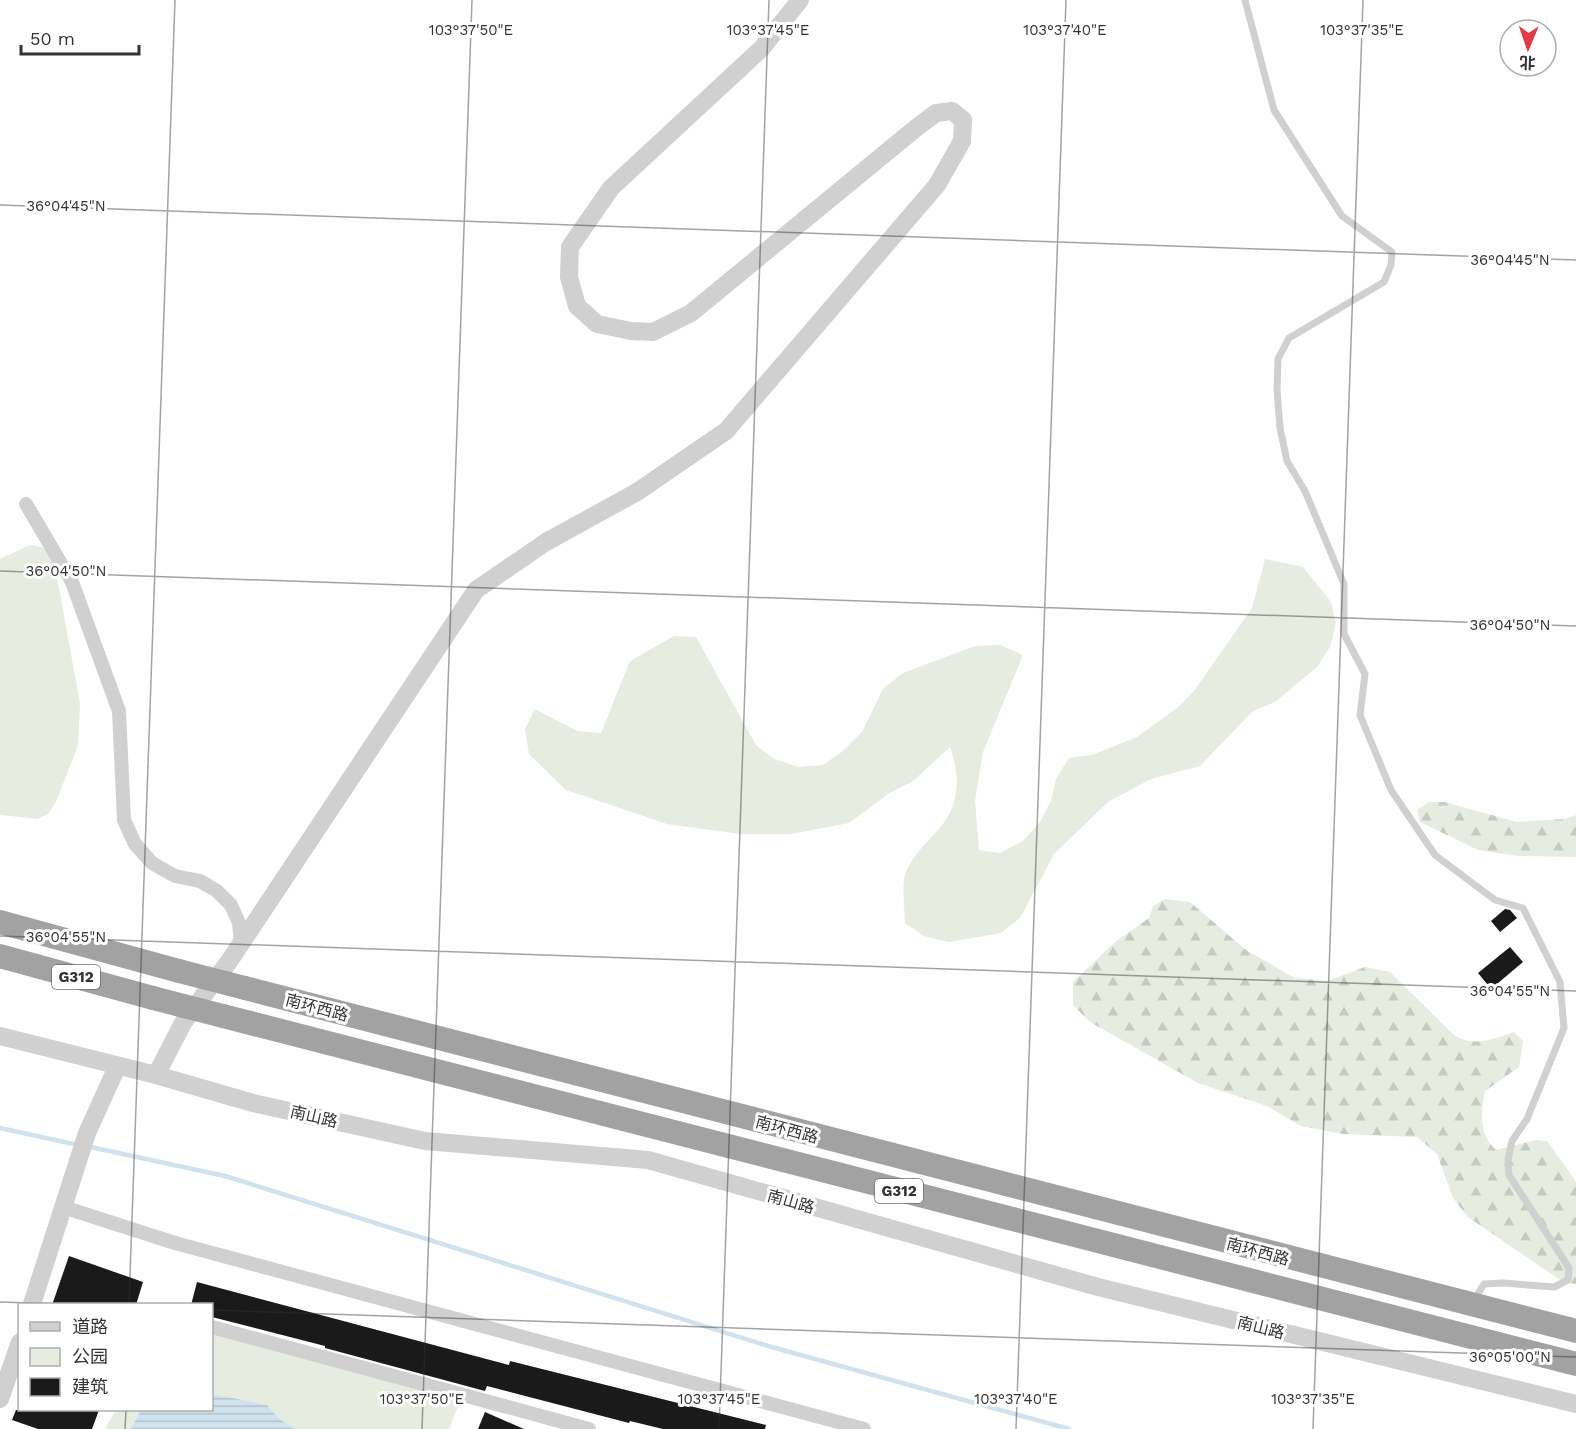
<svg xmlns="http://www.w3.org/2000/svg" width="1576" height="1429" font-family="'Work Sans','Noto Sans SC',sans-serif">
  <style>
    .green { fill: #e6ecdf }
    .forest { fill: url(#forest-firs) }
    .water { fill: url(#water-rules) }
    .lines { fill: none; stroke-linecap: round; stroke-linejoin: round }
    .stream { stroke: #cfe2ee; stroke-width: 4.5 }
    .building { fill: #1a1a1a }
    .service { stroke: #d0d0d0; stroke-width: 7 }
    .minor { stroke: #d0d0d0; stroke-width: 14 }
    .tertiary { stroke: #d0d0d0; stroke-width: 18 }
    .trunk { stroke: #a2a2a2; stroke-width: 24 }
    .trunk-bridge { stroke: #a2a2a2; stroke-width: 24 }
    .ticks { fill: none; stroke: #333; stroke-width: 1.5; stroke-opacity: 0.45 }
    .labels { text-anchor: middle; stroke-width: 6; stroke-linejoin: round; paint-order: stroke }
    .shield { fill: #fff; stroke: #707070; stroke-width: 1.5 }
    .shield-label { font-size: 15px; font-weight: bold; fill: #333 }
    .street-label { font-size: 16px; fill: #333; stroke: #fff }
    .ticks-label { font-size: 15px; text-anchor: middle; fill: #333; stroke: #fff; stroke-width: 6; stroke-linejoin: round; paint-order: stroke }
  </style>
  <defs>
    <pattern id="forest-firs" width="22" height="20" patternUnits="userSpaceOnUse" patternTransform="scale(1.5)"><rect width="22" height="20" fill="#e6ecdf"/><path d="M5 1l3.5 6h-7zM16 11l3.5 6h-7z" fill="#c6cbc0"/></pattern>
    <pattern id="water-rules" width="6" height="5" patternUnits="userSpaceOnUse" patternTransform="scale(1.5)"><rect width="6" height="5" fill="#cfe2ee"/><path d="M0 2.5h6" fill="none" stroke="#b2c2cd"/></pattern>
  </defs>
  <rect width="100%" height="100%" fill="#fff"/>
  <g class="green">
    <path d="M30 545 42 547 51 556 60 593 80 704 78 745 56 802 49 813 38 819 0 815V559Z"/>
    <path d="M1265 559 1303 567 1331 602 1336 624 1330 647 1317 667 1275 702 1253 711 1200 766 1151 779 1108 802 1054 854 1020 918 1001 933 949 942 924 936 905 923C905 910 901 884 906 872 915 850 934 838 947 818 961 796 958 769 950 747L913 781 891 792 849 823 791 834H741L667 824 566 790 529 754 525 729 535 709 577 731 601 733 630 661 674 636 696 637 756 745 774 759 799 767 823 765 843 751 862 732 883 689 903 673 975 646 1000 645 1023 655 983 752 975 801 979 850 1000 853 1023 841 1040 822 1051 801 1056 779 1069 758 1092 755 1137 737 1177 708 1194 691 1252 608Z"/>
    <path d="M212 1332 460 1402 449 1429H105L116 1410H212Z"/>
  </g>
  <g class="forest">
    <path d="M1429 802H1444L1517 822 1565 819 1576 815V857L1518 856 1478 850 1420 822 1417 810Z"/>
    <path d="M1164 899 1190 902 1246 950 1295 978 1327 981 1365 967 1390 972 1455 1036C1475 1047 1494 1039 1514 1032L1523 1041 1519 1067 1485 1091C1481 1112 1478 1134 1496 1150L1536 1140 1547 1141 1573 1177 1576 1183V1284L1563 1282 1468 1217 1453 1198 1437 1154 1417 1137 1343 1134 1301 1126 1267 1106 1198 1083 1090 1022 1073 1005V982L1115 942 1149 918 1153 906Z"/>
  </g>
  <path class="water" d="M212 1394 267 1405 278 1418 295 1429H131L141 1410H212Z"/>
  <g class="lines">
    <g class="stream">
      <path d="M0 1128 78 1145"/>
      <path d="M86 1146 225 1176 768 1346 1069 1429"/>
    </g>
  </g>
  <g class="building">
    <path d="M1505 909 1510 910 1517 918 1500 932 1491 921Z"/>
    <path d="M1510 947 1523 962 1491 989 1478 973Z"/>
    <path d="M69 1256 143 1282 136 1305H52Z"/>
    <path d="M197 1282 509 1365 510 1361 766 1425 765 1429H663L630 1421 629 1423 487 1386 485 1391 325 1348V1346L212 1317V1305H191Z"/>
    <path d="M16 1410H99L92 1429H38L12 1420Z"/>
    <path d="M485 1412 524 1429H478Z"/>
  </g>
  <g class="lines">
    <path class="service" d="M1245 0 1274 110 1342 216 1392 252 1391 265 1384 282 1289 338 1278 359 1277 390 1280 428 1287 461 1305 491 1344 584V634L1365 674 1360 715 1391 790 1435 855 1495 900 1523 908 1560 982 1564 1028 1527 1119 1512 1141 1508 1160 1509 1175 1569 1268 1568 1280 1554 1287 1503 1283 1484 1284 1474 1300"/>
    <g class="minor">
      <path d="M26 504 72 582 119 711 124 820 135 844 152 863 175 876 200 881 217 891 231 905 239 923 241 943"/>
      <path d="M63 1207 175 1243 864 1429"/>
      <path d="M212 1327 589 1429"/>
    </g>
    <g class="tertiary">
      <path d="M0 1036 156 1075 253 1103 425 1141 648 1160 1098 1287 1576 1404"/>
      <path d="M156 1075 183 1023 230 960 476 590 546 542 637 492 726 431 937 185 962 141 963 120 952 111 936 113 916 128 691 313 653 332 631 331 597 324 577 306 569 277 570 247 611 188 762 48 800 0"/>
      <path d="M32 1304 87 1133 117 1067"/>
      <path d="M0 1399 20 1342"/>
    </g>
    <g class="trunk">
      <path d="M0 922 179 971"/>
      <path d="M0 956 153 998"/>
      <path d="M245 988 1576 1331"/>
      <path d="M223 1016 1576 1364"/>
    </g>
    <g class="trunk-bridge">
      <path d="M179 971 245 988"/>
      <path d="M153 998 223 1016"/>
    </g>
  </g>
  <path class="ticks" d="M0 205 1576 260M0 571 1576 626M0 936 1576 991M0 1302 64 1304M129 1304 175 0M212 1310 1576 1357M125 1429 126 1410M422 1429 472 0M719 1429 769 0M1016 1429 1066 0M1313 1429 1363 0"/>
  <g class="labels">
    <g class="shield">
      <rect x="52" y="965" width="48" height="24" rx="4.5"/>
      <rect x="875" y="1179" width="48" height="24" rx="4.5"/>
    </g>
    <g class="shield-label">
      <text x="76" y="982">G312</text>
      <text x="899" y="1196">G312</text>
    </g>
    <g class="street-label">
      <text transform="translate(317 1007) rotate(15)" y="6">南环西路</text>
      <text transform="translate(314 1116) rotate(13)" y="6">南山路</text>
      <text transform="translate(787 1129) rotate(15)" y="6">南环西路</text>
      <text transform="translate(791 1201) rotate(16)" y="6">南山路</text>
      <text transform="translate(1258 1251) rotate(15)" y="6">南环西路</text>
      <text transform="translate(1261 1327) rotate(14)" y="6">南山路</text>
    </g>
  </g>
  <g class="ticks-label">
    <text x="471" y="35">103°37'50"E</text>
    <text x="768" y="35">103°37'45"E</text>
    <text x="1065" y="35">103°37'40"E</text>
    <text x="1362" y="35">103°37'35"E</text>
    <text x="66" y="211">36°04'45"N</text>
    <text x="1510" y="265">36°04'45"N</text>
    <text x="66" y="576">36°04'50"N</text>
    <text x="1510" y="630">36°04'50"N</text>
    <text x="66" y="942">36°04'55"N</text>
    <text x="1510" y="996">36°04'55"N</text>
    <text x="1510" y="1362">36°05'00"N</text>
    <text x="422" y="1404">103°37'50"E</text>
    <text x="719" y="1404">103°37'45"E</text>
    <text x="1016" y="1404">103°37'40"E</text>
    <text x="1313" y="1404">103°37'35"E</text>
  </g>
  <rect x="18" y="1303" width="195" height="108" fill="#ffffff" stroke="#adadad" stroke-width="1.5"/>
  <rect x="30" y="1322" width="30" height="9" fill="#d0d0d0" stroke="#adadad" stroke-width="1.5"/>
  <text x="72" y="1333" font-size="18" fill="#333333">道路</text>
  <rect x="30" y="1348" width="30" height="18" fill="#e6ecdf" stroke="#adadad" stroke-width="1.5"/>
  <text x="72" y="1363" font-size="18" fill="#333333">公园</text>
  <rect x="30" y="1378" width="30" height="18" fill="#1a1a1a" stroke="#adadad" stroke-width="1.5"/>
  <text x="72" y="1393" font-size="18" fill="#333333">建筑</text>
  <g transform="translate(1528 48) rotate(182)"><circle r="28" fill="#ffffff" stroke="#adadad" stroke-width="1.5"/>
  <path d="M0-4.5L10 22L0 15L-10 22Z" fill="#e63946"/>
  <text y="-9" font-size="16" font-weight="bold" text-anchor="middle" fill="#333333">北</text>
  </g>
  <path d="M21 45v9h118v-9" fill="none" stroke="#333333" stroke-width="3"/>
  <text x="30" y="45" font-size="18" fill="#333333" stroke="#ffffff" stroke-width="4.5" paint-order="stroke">50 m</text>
</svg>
